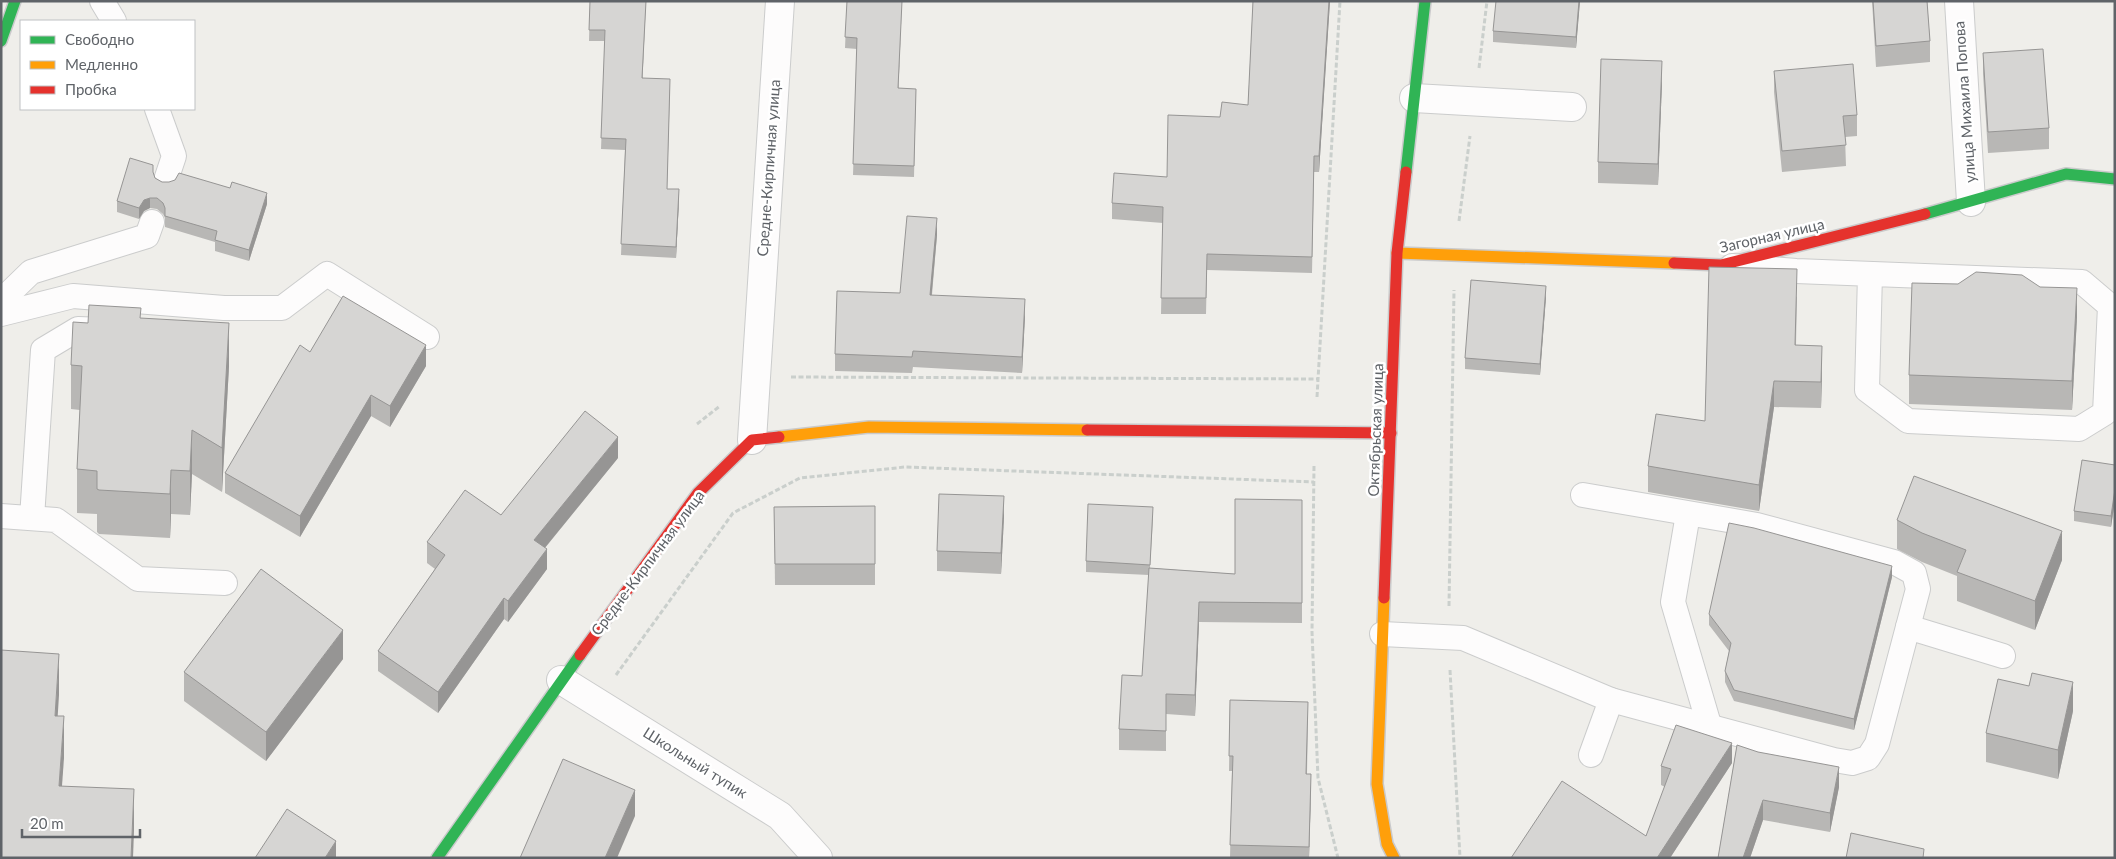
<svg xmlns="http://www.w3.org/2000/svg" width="2116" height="859" font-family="Lato,sans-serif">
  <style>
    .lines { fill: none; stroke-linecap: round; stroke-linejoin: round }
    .lane-casing { stroke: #cbcccc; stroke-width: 26 }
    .street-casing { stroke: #cbcccc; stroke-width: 30 }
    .fast-casing { stroke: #cacacb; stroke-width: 14 }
    .slow-casing { stroke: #cacacb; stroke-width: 14 }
    .jam-casing { stroke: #cacacb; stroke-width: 14 }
    .path { stroke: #cacfcc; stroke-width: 3; stroke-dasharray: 5 2.5; stroke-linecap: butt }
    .lane { stroke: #fdfcfc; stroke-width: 24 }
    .street { stroke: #fdfcfc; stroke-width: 28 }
    .fast { stroke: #30b455; stroke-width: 11 }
    .slow { stroke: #ff9f0a; stroke-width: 11 }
    .jam { stroke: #e5322d; stroke-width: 11 }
    .wall { fill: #b8b7b5 }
    .shaded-wall { fill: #969594 }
    .building { fill: #d6d5d3; stroke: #969594 }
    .labels { text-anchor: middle; stroke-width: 5; stroke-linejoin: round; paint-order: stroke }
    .street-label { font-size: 15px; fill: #5f6368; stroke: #fff }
  </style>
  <rect width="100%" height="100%" fill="#efeeea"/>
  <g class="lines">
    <g class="lane-casing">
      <g id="lane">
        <path d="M102 1 114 21"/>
        <path d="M157 109 174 156 166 180"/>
        <path d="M1732 266 1796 271 2082 282 2110 306 2105 413 2079 429 1908 421 1867 390 1870 274"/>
        <path d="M1 301 31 272 147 236 152 222"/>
        <path d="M1 314 73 296 224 308H282L327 274 427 337"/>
        <path d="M1688 514 1673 602 1710 728"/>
        <path d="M1 516 56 520 138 579 225 583"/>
        <path d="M32 518 43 350 78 329 104 330"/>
        <path d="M1908 627 2003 656"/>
        <path d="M1382 634 1463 638 1611 700 1834 760 1852 763 1868 758 1877 744 1918 589 1914 573 1894 562 1757 525 1583 495"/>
        <path d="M1591 755 1611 700"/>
      </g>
    </g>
    <g class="street-casing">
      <g id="street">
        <path d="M1959 1 1971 202"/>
        <path d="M1414 98 1572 107"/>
        <path d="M752 440 780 1"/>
        <path d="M561 680 780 816 818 858"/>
      </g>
    </g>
    <g class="fast-casing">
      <g id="fast">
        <path d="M1 41 15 1"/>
        <path d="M1406 172 1425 1"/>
        <path d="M1925 214 2066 174 2115 179"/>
        <path d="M437 858 580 655"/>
      </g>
    </g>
    <g class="slow-casing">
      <g id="slow">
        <path d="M1397 253 1674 263"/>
        <path d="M779 437 869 427 1087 430"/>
        <path d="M1384 598 1377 784 1387 844 1394 858"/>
      </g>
    </g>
    <g class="jam-casing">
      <g id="jam">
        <path d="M1674 263 1721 265 1925 214"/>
        <path d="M1087 430 1391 433"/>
        <path d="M1384 598 1397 253 1406 172"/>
        <path d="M580 655 698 493 752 440 779 437"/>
      </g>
    </g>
    <g class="path">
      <path d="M1479 68 1487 1"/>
      <path d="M1459 221 1470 136"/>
      <path d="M791 377 1318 379"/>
      <path d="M1317 397 1340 1"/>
      <path d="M697 424 720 406"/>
      <path d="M1314 466 1312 632 1318 778 1338 858"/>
      <path d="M1449 606 1454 290"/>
      <path d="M1450 670 1460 858"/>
      <path d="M616 675 733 513 800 478 905 467 1314 482"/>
    </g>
    <use href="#lane" class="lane"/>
    <use href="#street" class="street"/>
    <use href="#fast" class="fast"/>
    <use href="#slow" class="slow"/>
    <use href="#jam" class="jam"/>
  </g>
  <g class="wall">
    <path d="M590 1H646L642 78 670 90 667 189 679 200 676 258 621 255 625 150 601 149 605 41H589Z"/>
    <path d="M847 1 898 88 916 89 914 177 853 175 857 49 845 48Z"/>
    <path d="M1253 1H1330L1319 172H1314L1312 273 1207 270 1206 314H1161L1163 223 1112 219V203L1167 177 1220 117 1248 105Z"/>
    <path d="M1580 1 1576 48 1493 42V31Z"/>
    <path d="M1872 1H1927L1930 41V62L1876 67Z"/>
    <path d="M1983 53 2049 128V149L1988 153 1983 74Z"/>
    <path d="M1774 71 1857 115V136L1845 137 1846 166 1782 172 1774 92Z"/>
    <path d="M1662 82 1658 185 1598 183V162Z"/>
    <path d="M153 173 155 178 162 182 267 204 249 261 215 251V242L165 227V218L163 214 157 209 150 208 144 211 139 219 117 212V201Z"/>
    <path d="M937 235 932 295 1025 316 1022 373 913 367 912 373 835 371V354L900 293Z"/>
    <path d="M1958 284 2077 317 2072 410 1909 404V375Z"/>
    <path d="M1797 296 1796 345 1822 372 1821 408 1774 407 1759 511 1648 492V466L1705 421Z"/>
    <path d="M1546 297 1540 375 1465 369V358Z"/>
    <path d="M141 318 229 366 222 492 192 474 190 515 171 514 170 538 99 534 97 532V514L77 513V469L80 410 71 409V365L88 323Z"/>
    <path d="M310 352 426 366 390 427 371 416 300 537 225 493V473Z"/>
    <path d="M618 458 545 548 547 569 508 622 504 619 438 713 378 671V651L435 569 427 563V542L501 515Z"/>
    <path d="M2115 465V500L2111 527 2074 521V511Z"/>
    <path d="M1302 500V623L1199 622 1195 716 1166 714V751L1119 750V729L1142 676 1149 575 1086 572V561L1153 518 1150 568 1235 574Z"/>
    <path d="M875 506V585H775L774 507Z"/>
    <path d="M1004 517 1001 574 937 571V551Z"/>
    <path d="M1897 520 2062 560 2035 630 1957 601V576L1922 562 1897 549Z"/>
    <path d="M1892 577 1854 730 1734 701 1725 682V671L1729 651 1709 625V614Z"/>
    <path d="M343 659 266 761 184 701V672Z"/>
    <path d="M1230 700 1308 717 1307 774 1311 789 1309 858H1230L1232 771H1229Z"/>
    <path d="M2073 711 2058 779 1986 762V733Z"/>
    <path d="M1737 745 1839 787 1830 832 1763 820 1750 858H1718Z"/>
    <path d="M1732 763 1670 858H1511L1646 836 1665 787 1661 785V766Z"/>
  </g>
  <g class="shaded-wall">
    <path d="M646 1 642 89V78Z"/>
    <path d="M902 1 898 99V88Z"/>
    <path d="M1329 1H1330L1319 172V156Z"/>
    <path d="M1579 1H1580L1576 48V37Z"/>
    <path d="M1662 61V82L1658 185V164Z"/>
    <path d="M679 189V200L676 258V247Z"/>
    <path d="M267 193V204L249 261V250Z"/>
    <path d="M150 198V208L144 211 139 219V208L144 200Z"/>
    <path d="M937 218V235L930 312V295Z"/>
    <path d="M1546 286V297L1540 375V364Z"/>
    <path d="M2077 288V317L2072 410V381Z"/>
    <path d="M1025 299V316L1022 373V357Z"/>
    <path d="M229 323V366L222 492V448Z"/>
    <path d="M426 345V366L390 427V406Z"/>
    <path d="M1822 346V372L1821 408V382Z"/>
    <path d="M1774 381V407L1759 511V485Z"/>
    <path d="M371 395V416L300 537V516Z"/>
    <path d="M192 430V474L190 515V471Z"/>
    <path d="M618 437V458L534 561V540Z"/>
    <path d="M171 470V514L170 538V494Z"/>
    <path d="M2115 489V500L2111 527V516Z"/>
    <path d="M1004 496V517L1001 574V553Z"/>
    <path d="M2062 531V560L2035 630V601Z"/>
    <path d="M547 549V569L508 622V601Z"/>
    <path d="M1892 566V577L1854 730V719Z"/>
    <path d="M504 598V619L438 713V692Z"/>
    <path d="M1199 602V622L1195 716V695Z"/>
    <path d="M343 630V659L266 761V732Z"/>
    <path d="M59 654V695L55 758V716Z"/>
    <path d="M2073 682V711L2058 779V750Z"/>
    <path d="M64 716V758L59 828V786Z"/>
    <path d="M1732 743V763L1670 858H1657Z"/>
    <path d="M1839 767V787L1830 832V813Z"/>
    <path d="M1311 774V789L1309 858V847Z"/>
    <path d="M134 789V831L133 858H131Z"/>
    <path d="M635 790V816L617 858H605Z"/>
    <path d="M1763 800V820L1750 858H1743Z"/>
    <path d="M336 841V858H325Z"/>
  </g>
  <g class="building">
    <path d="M590 1H646L642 78 670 79 667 189H679L676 247 621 244 626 139 601 138 605 30H589Z"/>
    <path d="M847 1H902L898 88 916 89 914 166 853 164 857 38 845 37Z"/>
    <path d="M1253 1H1329L1319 156H1314L1312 257 1207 254 1206 298H1161L1163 207 1112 203 1114 173 1167 177 1168 115 1220 117 1222 102 1248 105Z"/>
    <path d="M1496 1H1579L1576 37 1493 31Z"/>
    <path d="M1873 1H1927L1930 41 1876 46Z"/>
    <path d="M2043 49 2049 128 1988 132 1983 53Z"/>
    <path d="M1601 59 1662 61 1658 164 1598 162Z"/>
    <path d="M1853 64 1857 115 1843 116 1846 145 1782 151 1774 71Z"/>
    <path d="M130 158 153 165V172L155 178 162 182H169L175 180 179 173 230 188 232 182 267 193 249 250 215 240 217 231 165 216V208L163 203 157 198H150L144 200 139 208 117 201Z"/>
    <path d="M907 216 937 218 930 295 1025 299 1022 357 913 351 912 357 835 354 837 291 900 293Z"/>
    <path d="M1709 267 1797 269 1795 345 1822 346 1821 382 1774 381 1759 485 1648 466 1656 414 1705 421Z"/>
    <path d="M1976 272 2022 275 2040 287 2077 288 2072 381 1909 375 1912 283 1958 284Z"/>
    <path d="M1471 280 1546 286 1540 364 1465 358Z"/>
    <path d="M343 296 426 345 390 406 371 395 300 516 225 473 300 345 310 352Z"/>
    <path d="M89 305 141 308 140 318 229 323 222 448 192 430 190 471 171 470 170 494 99 490 97 489V471L77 469 82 366 71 365 73 322 88 323Z"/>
    <path d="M585 411 618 437 534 540 547 549 508 601 504 598 438 692 378 651 445 555 427 542 465 490 501 515Z"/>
    <path d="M2082 460 2115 465V489L2111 516 2074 511Z"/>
    <path d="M1914 476 2062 531 2035 601 1957 572 1966 550 1922 533 1897 520Z"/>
    <path d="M939 494 1004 496 1001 553 937 551Z"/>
    <path d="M1235 499 1302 500V603L1199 602 1195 695 1166 694V731L1119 729 1122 675 1142 676 1149 568 1235 574Z"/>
    <path d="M1088 504 1153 507 1150 565 1086 561Z"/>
    <path d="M875 506V564H775L774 507Z"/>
    <path d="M1729 523 1754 528 1892 566 1854 719 1734 690 1725 671 1731 643 1709 614Z"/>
    <path d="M261 569 343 630 266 732 184 672Z"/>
    <path d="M1 650 59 654 55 716H64L59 786 134 789 131 858H1Z"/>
    <path d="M2032 673 2073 682 2058 750 1986 733 1998 679 2029 686Z"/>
    <path d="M1230 700 1308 702 1306 774H1311L1309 847 1230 845 1233 756H1229Z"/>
    <path d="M1676 725 1732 743 1657 858H1511L1562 781 1646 836 1671 769 1661 766Z"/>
    <path d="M1737 745 1758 752 1839 767 1830 813 1763 800 1743 858H1718Z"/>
    <path d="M563 759 635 790 605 858H520Z"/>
    <path d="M287 809 336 841 325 858H255Z"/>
    <path d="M1851 833 1924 849 1923 858H1846Z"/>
  </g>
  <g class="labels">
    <g class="street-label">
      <text transform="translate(1965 102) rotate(-94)" y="5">улица Михаила Попова</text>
      <text transform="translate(769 168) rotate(-86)" y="5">Средне-Кирпичная улица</text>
      <text transform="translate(1772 236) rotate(-13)" y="5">Загорная улица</text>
      <text transform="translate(1376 430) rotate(-88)" y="5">Октябрьская улица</text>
      <text transform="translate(648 563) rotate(-53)" y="5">Средне-Кирпичная улица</text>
      <text transform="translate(695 763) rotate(32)" y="5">Школьный тупик</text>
    </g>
  </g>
  <rect width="2116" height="859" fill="none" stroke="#5f6368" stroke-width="5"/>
  <rect x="20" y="20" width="175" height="90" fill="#ffffff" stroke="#bfc1c3"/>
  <rect x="30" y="36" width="25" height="8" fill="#30b455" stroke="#bfc1c3"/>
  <text x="65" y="45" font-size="15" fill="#5f6368">Свободно</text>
  <rect x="30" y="61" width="25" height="8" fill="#ff9f0a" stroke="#bfc1c3"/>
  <text x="65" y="70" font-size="15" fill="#5f6368">Медленно</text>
  <rect x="30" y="86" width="25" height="8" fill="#e5322d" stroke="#bfc1c3"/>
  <text x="65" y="95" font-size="15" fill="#5f6368">Пробка</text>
  <path d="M22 829v8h118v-8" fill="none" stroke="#5f6368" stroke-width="2.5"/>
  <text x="30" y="829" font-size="15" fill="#5f6368" stroke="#ffffff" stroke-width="4" paint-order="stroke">20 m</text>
</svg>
